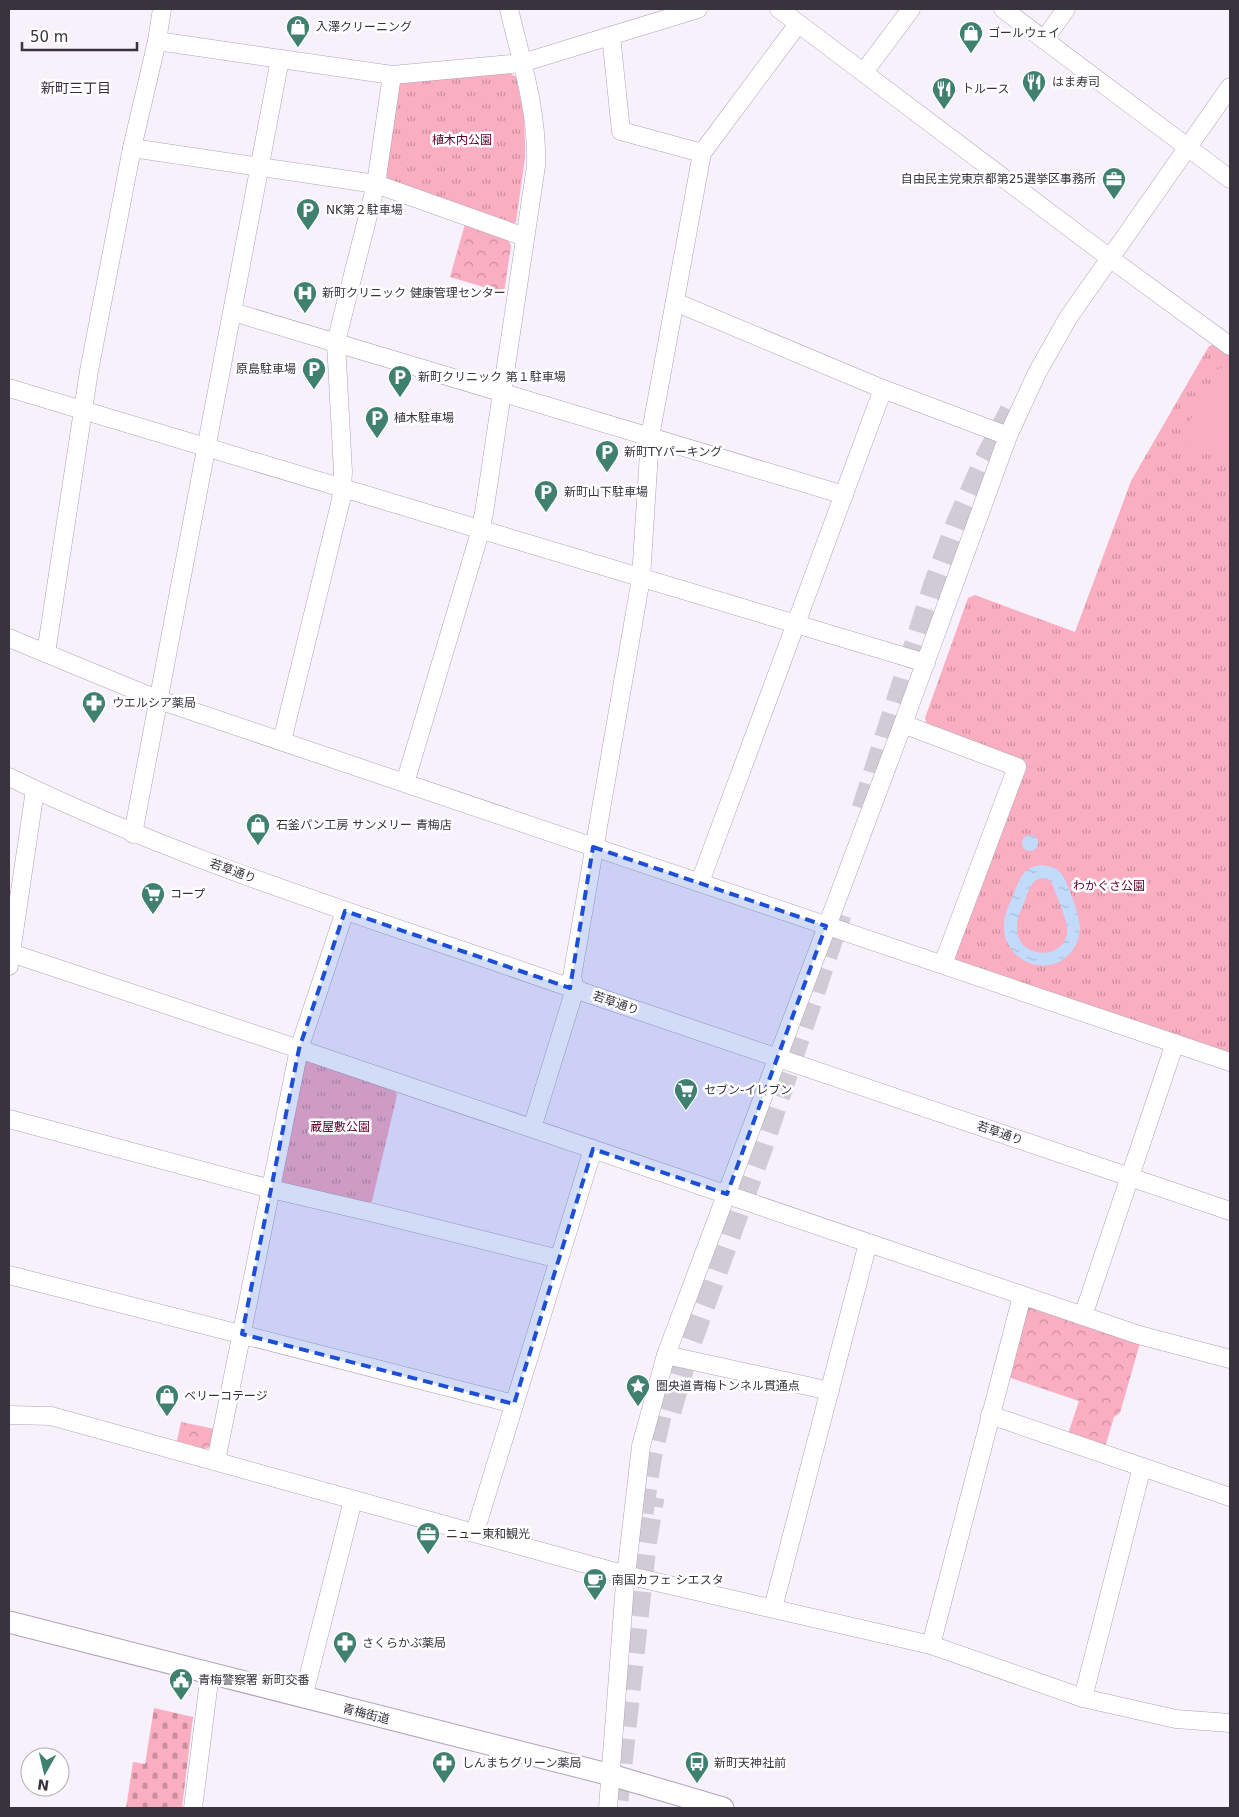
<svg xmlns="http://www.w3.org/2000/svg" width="1239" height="1817" font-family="'DejaVu Sans','Noto Sans JP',sans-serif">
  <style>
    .forest { fill: url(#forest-crowns) }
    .cemetery { fill: url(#cemetery-stones) }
    .park { fill: url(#park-tufts) }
    .pitch { fill: #faaec1 }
    .water { fill: url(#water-ripples); fill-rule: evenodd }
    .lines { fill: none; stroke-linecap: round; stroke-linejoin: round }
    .highway-tunnel { stroke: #d1cbd6; stroke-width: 25; stroke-dasharray: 25 12; stroke-linecap: butt }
    .minor-casing { stroke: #afa2ba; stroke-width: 19 }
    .major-casing { stroke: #afa2ba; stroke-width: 23 }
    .minor { stroke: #fff; stroke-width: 18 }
    .major { stroke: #fff; stroke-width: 21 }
    .marked { fill: #1d4ed8; fill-opacity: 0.2; stroke: #1d4ed8; stroke-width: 4; stroke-dasharray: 10 6; stroke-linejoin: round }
    .labels { text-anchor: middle; stroke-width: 5; stroke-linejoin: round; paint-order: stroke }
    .poi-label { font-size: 12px; fill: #38333d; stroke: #fff; text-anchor: start }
    .park-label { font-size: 12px; fill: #5f022b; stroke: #fff }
    .street-label { font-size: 12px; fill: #38333d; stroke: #fff }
    .neighbourhood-label { font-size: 14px; fill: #392e42; stroke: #fff }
  </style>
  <defs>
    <pattern id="forest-crowns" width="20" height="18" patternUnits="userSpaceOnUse" patternTransform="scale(1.25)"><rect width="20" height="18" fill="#faaec1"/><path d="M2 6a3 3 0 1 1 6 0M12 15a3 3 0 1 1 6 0" fill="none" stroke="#cb8e9e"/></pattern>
    <pattern id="cemetery-stones" width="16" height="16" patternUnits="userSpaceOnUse" patternTransform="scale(1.25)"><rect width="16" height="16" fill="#faaec1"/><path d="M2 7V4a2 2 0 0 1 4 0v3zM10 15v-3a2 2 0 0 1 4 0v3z" fill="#cb8e9e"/></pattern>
    <pattern id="park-tufts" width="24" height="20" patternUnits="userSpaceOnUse" patternTransform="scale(1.25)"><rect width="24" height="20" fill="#faaec1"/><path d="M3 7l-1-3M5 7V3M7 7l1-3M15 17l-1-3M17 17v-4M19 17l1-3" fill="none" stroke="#cb8e9e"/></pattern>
    <pattern id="water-ripples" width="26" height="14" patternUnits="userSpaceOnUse" patternTransform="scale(1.25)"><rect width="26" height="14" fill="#c3dbfa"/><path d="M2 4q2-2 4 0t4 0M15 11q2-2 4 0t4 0" fill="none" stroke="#a8bcd7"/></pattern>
  </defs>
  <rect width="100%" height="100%" fill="#f7f1fc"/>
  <g class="forest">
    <path d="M465 224 508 240 511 246 504 293 450 277Z"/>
    <path d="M1031 1306 1140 1343 1120 1413 1114 1417 1105 1447 1068 1434 1079 1401 1008 1377 1025 1310Z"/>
    <path d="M181 1422 215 1429 212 1445 206 1449 177 1441Z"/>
  </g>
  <path class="cemetery" d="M154 1708 193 1717 182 1808H126L133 1762 145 1764Z"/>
  <g class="park">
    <path d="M508 72 516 77 524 116 525 143V158L516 222 509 225 388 179 385 173 397 87 403 81Z"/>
    <path d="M1216 344 1230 355V1054L957 962 954 956 1026 762 927 724 925 718 968 598 975 595 1075 632 1131 481 1209 346Z"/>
    <path d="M309 1060 394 1089 397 1095 372 1201 366 1205 285 1184 280 1179 303 1063Z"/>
  </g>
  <path class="pitch" d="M1228 365 1230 367V440L1223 455 1181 444 1182 435 1218 369Z"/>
  <g class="water">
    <circle cx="1030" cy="843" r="8"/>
    <path d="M1041 865C1048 866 1054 867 1059 871 1067 878 1080 917 1080 928 1080 934 1078 941 1075 946 1056 982 1002 964 1004 925 1004 914 1010 903 1014 893 1020 878 1024 867 1041 865ZM1040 878 1047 879 1052 883C1056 895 1066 916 1067 928 1070 961 1014 962 1017 925 1017 918 1021 910 1024 903 1028 893 1029 883 1040 878Z"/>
  </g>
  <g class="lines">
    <g class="highway-tunnel">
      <path d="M864 809 936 584 959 522 986 461 1012 411"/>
      <path d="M669 1411 689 1343 762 1143 839 914"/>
      <path d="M641 1513 649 1459 665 1390"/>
      <path d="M616 1800 644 1545 652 1497"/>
    </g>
    <g class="minor-casing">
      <g id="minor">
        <path d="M779 9 1111 259 1230 346"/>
        <path d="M1003 9 1230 179"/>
        <path d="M611 36 621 131 702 153"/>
        <path d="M1044 40 1066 9"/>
        <path d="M157 41 392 75 522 63 698 9"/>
        <path d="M864 72 911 9"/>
        <path d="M132 148 376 184 525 237"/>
        <path d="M675 302 883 389 1008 436"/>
        <path d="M233 312 844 495"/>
        <path d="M9 388 926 663"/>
        <path d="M9 638 159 700 1230 1062"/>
        <path d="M46 653 89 371 132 148 157 41 162 9"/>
        <path d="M903 724 1017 767 943 964"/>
        <path d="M282 741 341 500 343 472 336 342 376 184 392 75"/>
        <path d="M9 777C167 854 335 907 502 964 744 1048 987 1129 1230 1211"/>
        <path d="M405 783 478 539 484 513 536 166C538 112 521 60 509 9"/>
        <path d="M133 834 280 59"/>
        <path d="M700 882 883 389"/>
        <path d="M11 953 299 1049 1139 1335 1230 1359"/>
        <path d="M9 966 35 790"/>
        <path d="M9 1119 271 1189 374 1213 559 1259"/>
        <path d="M532 1128 575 989 572 977 641 578 650 437 702 153 798 24"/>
        <path d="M9 1275 514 1404"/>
        <path d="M1083 1316 1175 1043"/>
        <path d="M666 1355 830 1391"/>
        <path d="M9 1415 51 1416 626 1575 931 1645 1083 1698 1176 1719 1230 1723"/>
        <path d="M990 1415 1230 1497"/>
        <path d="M216 1461 299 1049 345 911"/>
        <path d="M475 1532 593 1149"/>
        <path d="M773 1608 868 1243"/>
        <path d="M931 1645 1022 1296"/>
        <path d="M303 1698 353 1500"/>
        <path d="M1083 1698 1142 1467"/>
        <path d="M193 1808 210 1673"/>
        <path d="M608 1808 625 1584 641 1446 666 1355 903 724 1008 436 1037 373 1068 318 1230 87"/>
      </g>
    </g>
    <g class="major-casing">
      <path id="major" d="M9 1622 611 1775 723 1808"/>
    </g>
    <use href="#minor" class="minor"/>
    <use href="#major" class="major"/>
  </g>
  <path class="marked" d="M593 847 826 926 727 1194 593 1149 514 1404 242 1334 299 1049 345 911 570 988Z"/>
  <defs>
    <g id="shop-pin" transform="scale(1.25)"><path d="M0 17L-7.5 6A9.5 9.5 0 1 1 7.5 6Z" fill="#40806f" stroke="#fff"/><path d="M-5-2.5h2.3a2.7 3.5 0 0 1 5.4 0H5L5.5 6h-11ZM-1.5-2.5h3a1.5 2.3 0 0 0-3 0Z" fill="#fff"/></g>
    <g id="restaurant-pin" transform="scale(1.25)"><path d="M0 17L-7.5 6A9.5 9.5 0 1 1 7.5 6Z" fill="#40806f" stroke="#fff"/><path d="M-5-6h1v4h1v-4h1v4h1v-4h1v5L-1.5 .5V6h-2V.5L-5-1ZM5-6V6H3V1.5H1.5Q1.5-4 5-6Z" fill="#fff"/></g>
    <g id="office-pin" transform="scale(1.25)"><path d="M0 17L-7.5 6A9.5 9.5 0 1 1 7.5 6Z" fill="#40806f" stroke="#fff"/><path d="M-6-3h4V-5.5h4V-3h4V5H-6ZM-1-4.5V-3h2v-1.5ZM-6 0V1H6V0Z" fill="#fff"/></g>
    <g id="parking-pin" transform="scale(1.25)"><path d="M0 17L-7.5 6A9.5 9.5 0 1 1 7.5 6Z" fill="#40806f" stroke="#fff"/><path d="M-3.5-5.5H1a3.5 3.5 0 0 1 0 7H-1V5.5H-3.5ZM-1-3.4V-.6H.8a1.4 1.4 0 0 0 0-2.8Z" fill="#fff"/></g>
    <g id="hospital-pin" transform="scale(1.25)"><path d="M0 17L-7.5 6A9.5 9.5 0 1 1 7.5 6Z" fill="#40806f" stroke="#fff"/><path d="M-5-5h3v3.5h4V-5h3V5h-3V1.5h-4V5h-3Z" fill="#fff"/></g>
    <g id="pharmacy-pin" transform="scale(1.25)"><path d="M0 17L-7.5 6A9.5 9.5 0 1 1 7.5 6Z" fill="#40806f" stroke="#fff"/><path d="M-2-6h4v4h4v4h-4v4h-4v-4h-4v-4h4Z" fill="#fff"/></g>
    <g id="supermarket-pin" transform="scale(1.25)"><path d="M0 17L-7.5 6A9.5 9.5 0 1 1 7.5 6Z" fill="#40806f" stroke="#fff"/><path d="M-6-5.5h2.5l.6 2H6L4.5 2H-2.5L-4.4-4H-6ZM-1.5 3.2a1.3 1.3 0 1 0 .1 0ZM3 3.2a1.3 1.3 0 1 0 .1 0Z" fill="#fff"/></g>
    <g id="sight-pin" transform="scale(1.25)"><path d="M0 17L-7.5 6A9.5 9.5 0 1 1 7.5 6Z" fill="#40806f" stroke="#fff"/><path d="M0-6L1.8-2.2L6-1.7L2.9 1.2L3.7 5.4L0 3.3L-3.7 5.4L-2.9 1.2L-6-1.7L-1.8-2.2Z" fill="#fff"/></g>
    <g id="cafe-pin" transform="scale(1.25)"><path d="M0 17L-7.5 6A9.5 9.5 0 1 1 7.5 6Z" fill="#40806f" stroke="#fff"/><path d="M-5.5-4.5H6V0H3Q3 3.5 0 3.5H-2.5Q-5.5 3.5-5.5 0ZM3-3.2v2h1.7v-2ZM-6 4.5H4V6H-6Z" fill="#fff"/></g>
    <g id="civic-pin" transform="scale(1.25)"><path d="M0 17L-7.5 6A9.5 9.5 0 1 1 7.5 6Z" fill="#40806f" stroke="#fff"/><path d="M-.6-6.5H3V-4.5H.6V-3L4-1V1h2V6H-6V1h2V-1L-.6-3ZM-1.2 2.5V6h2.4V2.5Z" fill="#fff"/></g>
    <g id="bus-pin" transform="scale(1.25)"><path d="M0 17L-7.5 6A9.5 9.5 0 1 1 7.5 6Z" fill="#40806f" stroke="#fff"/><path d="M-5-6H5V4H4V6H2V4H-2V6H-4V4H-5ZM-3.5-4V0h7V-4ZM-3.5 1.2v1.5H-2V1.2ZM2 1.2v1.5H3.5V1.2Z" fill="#fff"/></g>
  </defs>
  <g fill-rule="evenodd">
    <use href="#shop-pin" x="298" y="27"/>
    <use href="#shop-pin" x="971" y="33"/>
    <use href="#restaurant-pin" x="1034" y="82"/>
    <use href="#restaurant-pin" x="944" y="89"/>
    <use href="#office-pin" x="1114" y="179"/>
    <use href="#parking-pin" x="308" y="210"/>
    <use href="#hospital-pin" x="305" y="293"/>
    <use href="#parking-pin" x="314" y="369"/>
    <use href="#parking-pin" x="400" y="377"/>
    <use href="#parking-pin" x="377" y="418"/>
    <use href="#parking-pin" x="607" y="452"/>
    <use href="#parking-pin" x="546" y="492"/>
    <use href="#pharmacy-pin" x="94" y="703"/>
    <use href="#shop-pin" x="258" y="825"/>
    <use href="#supermarket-pin" x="153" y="894"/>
    <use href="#supermarket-pin" x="686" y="1090"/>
    <use href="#sight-pin" x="638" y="1386"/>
    <use href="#shop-pin" x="167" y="1396"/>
    <use href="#office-pin" x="428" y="1534"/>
    <use href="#cafe-pin" x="595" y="1580"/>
    <use href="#pharmacy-pin" x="345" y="1643"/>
    <use href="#civic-pin" x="181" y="1680"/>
    <use href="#pharmacy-pin" x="444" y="1763"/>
    <use href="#bus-pin" x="697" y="1763"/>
  </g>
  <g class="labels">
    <g class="poi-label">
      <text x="316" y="31">入澤クリーニング</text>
      <text x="988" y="37">ゴールウェイ</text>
      <text x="1052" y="86">はま寿司</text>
      <text x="962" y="93">トルース</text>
      <text x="1096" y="183" text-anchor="end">自由民主党東京都第25選挙区事務所</text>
      <text x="326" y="214">NK第２駐車場</text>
      <text x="322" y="297">新町クリニック 健康管理センター</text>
      <text x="296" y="373" text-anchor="end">原島駐車場</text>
      <text x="418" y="381">新町クリニック 第１駐車場</text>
      <text x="394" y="422">植木駐車場</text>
      <text x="624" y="456">新町TYパーキング</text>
      <text x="564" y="496">新町山下駐車場</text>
      <text x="112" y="707">ウエルシア薬局</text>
      <text x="276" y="829">石釜パン工房 サンメリー 青梅店</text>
      <text x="170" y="898">コープ</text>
      <text x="704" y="1094">セブン-イレブン</text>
      <text x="656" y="1390">圏央道青梅トンネル貫通点</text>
      <text x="184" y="1400">ベリーコテージ</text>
      <text x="446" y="1538">ニュー東和観光</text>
      <text x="612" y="1584">南国カフェ シエスタ</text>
      <text x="362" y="1647">さくらかぶ薬局</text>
      <text x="198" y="1684">青梅警察署 新町交番</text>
      <text x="462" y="1767">しんまちグリーン薬局</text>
      <text x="714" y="1767">新町天神社前</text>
    </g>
    <g class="park-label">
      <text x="462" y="144">植木内公園</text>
      <text x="1109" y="890">わかぐさ公園</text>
      <text x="340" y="1131">蔵屋敷公園</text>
    </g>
    <g class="street-label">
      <text transform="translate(233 871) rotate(20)" y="4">若草通り</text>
      <text transform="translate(616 1003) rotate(19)" y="4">若草通り</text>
      <text transform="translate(1000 1133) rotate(19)" y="4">若草通り</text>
      <text transform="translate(366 1714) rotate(14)" y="4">青梅街道</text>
    </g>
    <g class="neighbourhood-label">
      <text x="76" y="93">新町三丁目</text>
    </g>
  </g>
  <rect width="1239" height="1817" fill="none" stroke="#38333d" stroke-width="20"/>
  <g transform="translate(45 1772) rotate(188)"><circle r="24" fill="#ffffff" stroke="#afadb1"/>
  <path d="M0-4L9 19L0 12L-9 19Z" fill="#40806f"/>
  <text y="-8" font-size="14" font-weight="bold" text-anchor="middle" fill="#38333d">N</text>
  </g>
  <path d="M22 42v8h115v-8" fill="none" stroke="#38333d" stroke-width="2.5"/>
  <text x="30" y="42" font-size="15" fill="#38333d" stroke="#ffffff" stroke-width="4" paint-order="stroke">50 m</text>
</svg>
